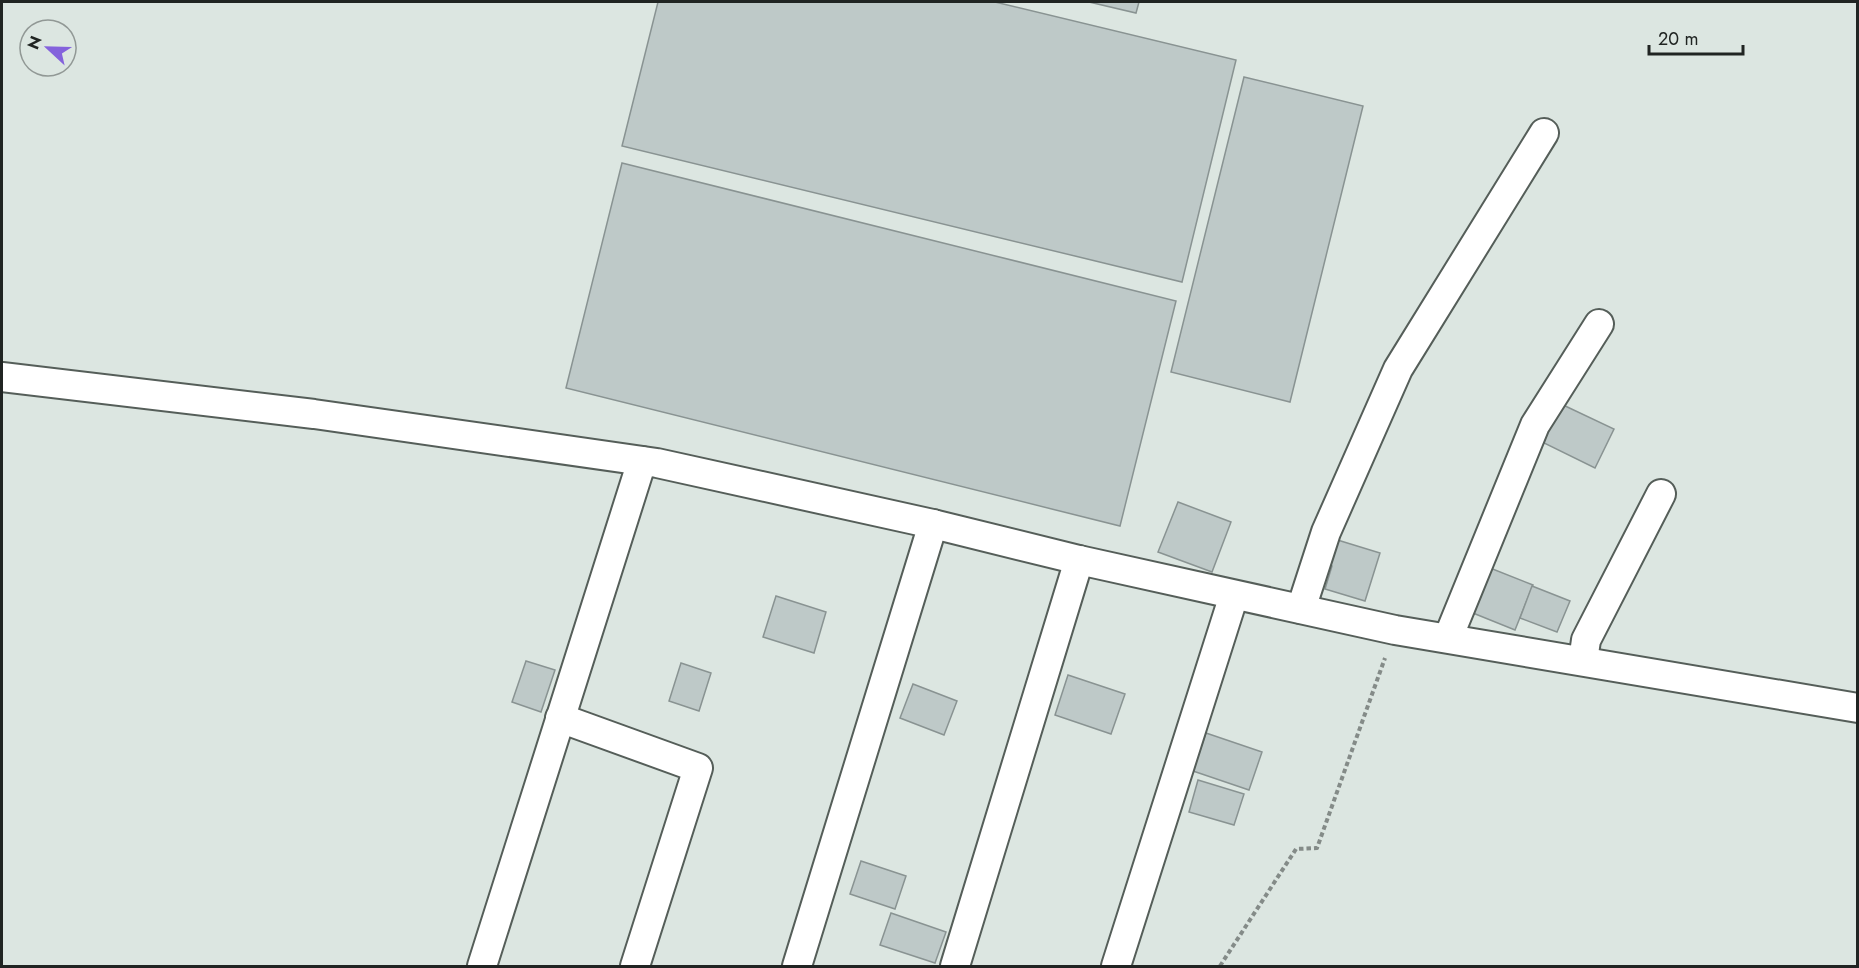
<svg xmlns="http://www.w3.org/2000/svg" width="1859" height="968" font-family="Jost,sans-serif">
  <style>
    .building { fill: #bec9c8; stroke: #899392; stroke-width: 1.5 }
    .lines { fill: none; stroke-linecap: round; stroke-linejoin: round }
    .minor-casing { stroke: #555e59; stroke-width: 32 }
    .path { stroke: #848b88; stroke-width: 4; stroke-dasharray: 4.5 3; stroke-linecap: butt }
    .minor { stroke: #fff; stroke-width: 28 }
  </style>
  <rect width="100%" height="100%" fill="#dce6e1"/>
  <g class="building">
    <path d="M658 2H995L1236 60 1182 282 622 146Z"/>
    <path d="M1089 2H1139L1136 13Z"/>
    <path d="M1244 77 1363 106 1290 402 1171 372Z"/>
    <path d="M622 163 1176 301 1120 526 566 388Z"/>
    <path d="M1561 404 1614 429 1595 468 1542 442Z"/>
    <path d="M1178 502 1231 522 1212 572 1158 552Z"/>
    <path d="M1331 538 1380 553 1365 601 1325 589 1332 566 1324 563Z"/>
    <path d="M1480 564 1533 585 1515 630 1463 609Z"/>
    <path d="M1532 586 1570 601 1557 632 1520 618Z"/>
    <path d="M776 596 826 612 814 653 763 637Z"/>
    <path d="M526 661 555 670 541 712 512 702Z"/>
    <path d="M681 663 711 673 699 711 669 701Z"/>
    <path d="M1068 675 1125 694 1111 734 1055 715Z"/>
    <path d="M913 684 957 701 944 735 900 718Z"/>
    <path d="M1206 733 1262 752 1249 790 1193 771Z"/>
    <path d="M1198 780 1244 794 1234 825 1189 812Z"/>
    <path d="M861 861 906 876 895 909 850 894Z"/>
    <path d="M891 913 946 932 935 963 880 945Z"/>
  </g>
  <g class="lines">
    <g class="minor-casing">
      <g id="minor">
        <path d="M2 377 314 414 657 463 933 524 1079 560 1395 630 1858 708"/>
        <path d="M1301 609 1326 532 1398 369 1544 133"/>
        <path d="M1448 638 1535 425 1599 324"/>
        <path d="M1583 661 1586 640 1661 494"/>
        <path d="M560 718 698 768 635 966"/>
        <path d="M482 966 642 461"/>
        <path d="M797 966 933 524"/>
        <path d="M955 966 1079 560"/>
        <path d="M1116 966 1234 595"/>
      </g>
    </g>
    <path class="path" d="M1220 966 1296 849 1317 848 1385 658"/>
    <use href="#minor" class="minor"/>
  </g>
  <rect width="1859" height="968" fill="none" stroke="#202422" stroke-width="6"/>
  <g transform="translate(48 48) rotate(292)"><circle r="28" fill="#dce6e1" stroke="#919895" stroke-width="1.5"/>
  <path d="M0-4.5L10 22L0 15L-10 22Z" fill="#8462dc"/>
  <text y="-9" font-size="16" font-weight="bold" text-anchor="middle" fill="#202422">N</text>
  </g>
  <path d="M1649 45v9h94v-9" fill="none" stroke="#202422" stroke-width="3"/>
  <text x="1658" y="45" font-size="18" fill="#202422" stroke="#dce6e1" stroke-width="4.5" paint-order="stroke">20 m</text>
</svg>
